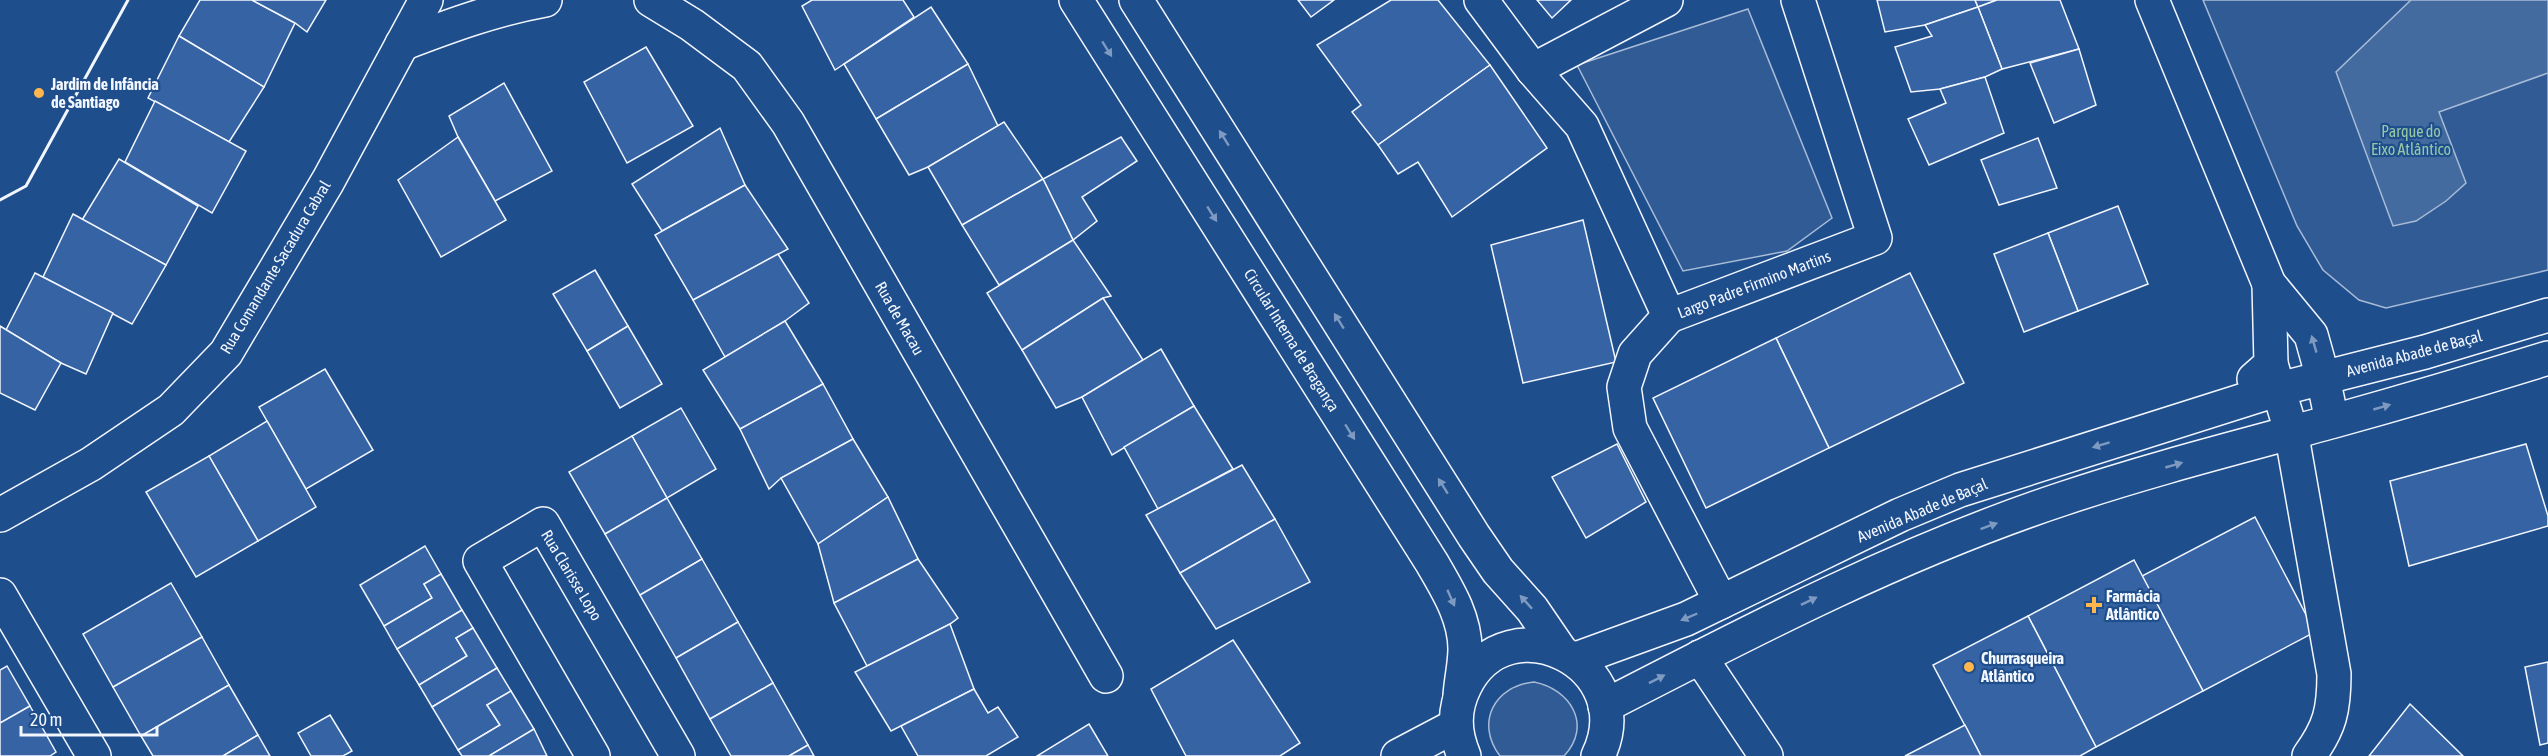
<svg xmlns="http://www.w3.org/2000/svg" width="2548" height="756" font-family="'Asap Condensed',sans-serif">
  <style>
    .green { fill: #305b95; stroke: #a8bbd7; stroke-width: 1.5 }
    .water { fill: #446ba0; stroke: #a8bbd7; stroke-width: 1.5 }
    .building { fill: #3563a3; stroke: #f2f6ff; stroke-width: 1.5 }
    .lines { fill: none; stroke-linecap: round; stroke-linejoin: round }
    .minor-casing { stroke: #f2f6ff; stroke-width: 36 }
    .primary-casing { stroke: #f2f6ff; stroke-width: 36 }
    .minor { stroke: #1f4e8c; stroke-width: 33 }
    .primary { stroke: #1f4e8c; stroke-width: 33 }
    .wall { stroke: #f2f6ff; stroke-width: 3 }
    .oneway { fill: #7e9ac0 }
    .poi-dot { fill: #ffb74d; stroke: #1f4e8c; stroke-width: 2 }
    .labels { text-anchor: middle; stroke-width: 4.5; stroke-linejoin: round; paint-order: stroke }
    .poi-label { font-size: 16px; font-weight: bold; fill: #f2f6ff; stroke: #1f4e8c; text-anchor: start }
    .park-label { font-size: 16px; fill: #97c8a6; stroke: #1f4e8c }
    .street-label { font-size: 16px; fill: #f2f6ff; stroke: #1f4e8c }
  </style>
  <rect width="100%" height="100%" fill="#1f4e8c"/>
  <g class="green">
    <path d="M2203 0H2548V270L2386 308 2359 300 2323 270 2297 226Z"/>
    <path d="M1748 9 1832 218 1787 251 1683 271 1577 65Z"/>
    <path d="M1534 682C1570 689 1593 725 1564 756H1500C1475 723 1494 686 1534 682Z"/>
  </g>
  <path class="water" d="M2411 0H2548V73L2439 112 2466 183 2446 201 2416 221 2393 226 2336 72Z"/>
  <g class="building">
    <path d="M200 0H252L295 23 264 87 179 36Z"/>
    <path d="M252 0H326L307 32 295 23Z"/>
    <path d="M812 0H903L914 17 835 70 802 6Z"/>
    <path d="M1298 0H1334L1311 17Z"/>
    <path d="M1391 0H1438L1490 65 1378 145 1352 112 1361 105 1317 45Z"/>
    <path d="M1537 0H1571L1552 18Z"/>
    <path d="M1877 0H1975L1978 7 1925 25 1885 32Z"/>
    <path d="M1975 0H1997L1978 7Z"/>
    <path d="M1997 0H2060L2079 49 2002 69 1978 7Z"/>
    <path d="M931 7 968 64 876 119 844 64Z"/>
    <path d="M1978 7 2002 69 1985 77 1940 89 1911 92 1895 47 1932 36 1925 25Z"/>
    <path d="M179 36 264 87 229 142 148 98Z"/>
    <path d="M646 47 693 126 627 163 584 82Z"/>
    <path d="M2079 49 2096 105 2054 123 2030 63Z"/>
    <path d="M968 64 998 126 928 167 909 175 876 119Z"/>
    <path d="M1490 65 1547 148 1452 217 1418 162 1398 174 1378 145Z"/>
    <path d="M1985 77 2004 133 1929 165 1908 119 1946 103 1940 89Z"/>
    <path d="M504 83 552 171 495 201 458 137 449 116Z"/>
    <path d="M155 101 246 151 212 213 125 162Z"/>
    <path d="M1004 122 1043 179 962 225 928 167Z"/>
    <path d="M720 128 745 185 662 231 632 184Z"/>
    <path d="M458 137 506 220 441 257 398 180Z"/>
    <path d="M1121 137 1137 161 1082 197 1097 221 1073 240 1043 179Z"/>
    <path d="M2038 138 2057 188 1999 205 1981 160Z"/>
    <path d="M119 159 198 206 166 265 82 220Z"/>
    <path d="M1043 179 1073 240 999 285 962 225Z"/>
    <path d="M745 185 788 249 693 300 655 235Z"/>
    <path d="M2118 206 2148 284 2078 311 2048 233Z"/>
    <path d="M73 214 166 265 132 324 43 277Z"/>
    <path d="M1583 220 1616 362 1523 383 1491 245Z"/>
    <path d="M2048 233 2078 311 2024 332 1994 254Z"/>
    <path d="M1073 240 1111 296 1103 298 1022 350 987 293Z"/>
    <path d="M778 254 809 303 785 321 725 357 693 300Z"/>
    <path d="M595 270 628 326 587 351 553 294Z"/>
    <path d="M35 273 113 313 86 374 61 363 6 330Z"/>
    <path d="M1910 273 1964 383 1829 448 1776 338Z"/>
    <path d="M1103 298 1143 360 1082 397 1056 408 1022 350Z"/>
    <path d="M785 321 823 384 740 429 703 370Z"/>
    <path d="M0 326 61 363 35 410 0 393Z"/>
    <path d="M628 326 662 384 620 408 587 351Z"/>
    <path d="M1776 338 1829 448 1706 508 1653 398Z"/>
    <path d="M1161 349 1194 406 1112 455 1082 397Z"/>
    <path d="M325 369 373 450 306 489 259 407Z"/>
    <path d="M823 384 853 439 781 478 769 489 740 429Z"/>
    <path d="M1194 406 1233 469 1158 509 1124 447Z"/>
    <path d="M681 408 716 469 667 498 632 436Z"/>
    <path d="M267 421 316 507 258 541 209 456Z"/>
    <path d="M632 436 667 498 605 534 569 472Z"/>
    <path d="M853 439 888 497 818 544 781 478Z"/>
    <path d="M1617 444 1646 502 1586 538 1552 477Z"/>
    <path d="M2526 444 2548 516V526L2409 566 2390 481Z"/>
    <path d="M209 456 258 541 196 577 146 492Z"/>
    <path d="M1242 465 1275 519 1180 573 1146 515Z"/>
    <path d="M888 497 918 559 834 603 818 544Z"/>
    <path d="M667 498 702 559 640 595 605 534Z"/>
    <path d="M2255 517 2315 632 2203 691 2142 576Z"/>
    <path d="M1275 519 1310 582 1216 629 1180 573Z"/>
    <path d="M425 546 441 574 424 584 432 598 384 626 360 585Z"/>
    <path d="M702 559 738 622 676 658 640 595Z"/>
    <path d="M918 559 958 618 950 624 867 666 834 603Z"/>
    <path d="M2134 560 2203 691 2096 747 2028 616Z"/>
    <path d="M441 574 462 610 397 649 384 626 432 598 424 584Z"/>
    <path d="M171 583 202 637 113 687 83 634Z"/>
    <path d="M462 610 473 628 456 638 467 656 419 685 397 649Z"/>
    <path d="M2028 616 2096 747 2080 756H1981L1933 665Z"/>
    <path d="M738 622 773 683 710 719 676 658Z"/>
    <path d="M950 624 974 689 891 731 855 672Z"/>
    <path d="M473 628 497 668 432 707 419 685 467 656 456 638Z"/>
    <path d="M202 637 229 685 141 736 113 687Z"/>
    <path d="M1233 640 1300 743 1280 756H1186L1151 689Z"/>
    <path d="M2548 662V743L2540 745 2525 667Z"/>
    <path d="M7 666 30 706 0 723V670Z"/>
    <path d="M497 668 511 691 487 705 500 725 458 750 432 707Z"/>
    <path d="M773 683 808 745 789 756H731L710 719Z"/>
    <path d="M229 685 258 735 223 756H153L141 736Z"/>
    <path d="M974 689 988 713 998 707 1018 737 986 756H918L901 726Z"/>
    <path d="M511 691 534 729 489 756H462L458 750 500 725 487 705Z"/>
    <path d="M2410 704 2463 756H2369Z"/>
    <path d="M30 706 56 752 50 756H0V723Z"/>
    <path d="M330 715 352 751 343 756H311L298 733Z"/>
    <path d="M1089 724 1108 756H1037Z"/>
    <path d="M1965 725 1981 756H1905Z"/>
    <path d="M534 729 547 756H489Z"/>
    <path d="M258 735 270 756H223Z"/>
    <path d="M808 745 814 756H789Z"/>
  </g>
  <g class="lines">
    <g class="minor-casing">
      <g id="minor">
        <path d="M651 0 692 25 747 66 788 123 1106 676"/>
        <path d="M1481 0 1533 70 1582 126 1669 316 1875 238 1798 0"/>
        <path d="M2152 0 2269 284 2311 335 2323 378 2332 421"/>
        <path d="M402 44C449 26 495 9 545 0"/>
        <path d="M1533 70 1666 0"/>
        <path d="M1669 316 1635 354 1624 387 1630 428 1721 602"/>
        <path d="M2271 364 2291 431 2334 674C2334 710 2330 727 2309 756"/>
        <path d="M2254 379 2271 364 2269 284"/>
        <path d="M0 515 91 464 171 410 226 353 328 181 426 0"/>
        <path d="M0 595 94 756"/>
        <path d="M1700 657 1766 756"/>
        <path d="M593 756 480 561 543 524 678 756"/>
      </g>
    </g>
    <g class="primary-casing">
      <g id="primary">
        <path d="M1076 0 1432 563C1447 589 1465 617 1465 649 1465 664 1461 680 1460 696"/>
        <path d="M1136 0 1474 536 1498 571 1532 609 1560 650"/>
        <path d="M1576 659 1686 619 1900 515 1960 490 2279 389 2425 352 2548 315"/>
        <path d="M1605 706C1754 629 1902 552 2062 499 2151 469 2243 446 2334 421 2406 401 2477 380 2548 358"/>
        <path d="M1398 756 1455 726"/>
        <path d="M1464 756C1454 732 1453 710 1465 686 1508 599 1642 665 1598 756"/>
      </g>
    </g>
    <use href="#minor" class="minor"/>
    <use href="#primary" class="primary"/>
    <path class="wall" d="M0 200 26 186 128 0"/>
  </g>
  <defs><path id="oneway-solid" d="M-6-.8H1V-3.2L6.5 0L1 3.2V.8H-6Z" transform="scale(1.5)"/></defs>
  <g class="oneway">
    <use href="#oneway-solid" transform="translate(1107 49) rotate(58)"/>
    <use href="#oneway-solid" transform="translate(1224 138) rotate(-122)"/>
    <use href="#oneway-solid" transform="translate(1212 214) rotate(58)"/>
    <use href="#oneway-solid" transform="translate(1339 321) rotate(-122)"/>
    <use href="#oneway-solid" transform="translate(2314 344) rotate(-106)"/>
    <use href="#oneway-solid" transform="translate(2382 407) rotate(-16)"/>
    <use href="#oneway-solid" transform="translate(1350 432) rotate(58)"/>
    <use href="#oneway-solid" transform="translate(2101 445) rotate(163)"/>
    <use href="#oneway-solid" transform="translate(2174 465) rotate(-16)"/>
    <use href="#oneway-solid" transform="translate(1443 486) rotate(-122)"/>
    <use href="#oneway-solid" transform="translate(1989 526) rotate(-20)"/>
    <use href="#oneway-solid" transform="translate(1451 598) rotate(66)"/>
    <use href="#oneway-solid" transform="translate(1809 601) rotate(-26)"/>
    <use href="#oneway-solid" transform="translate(1526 602) rotate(-132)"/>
    <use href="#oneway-solid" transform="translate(1689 617) rotate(157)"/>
    <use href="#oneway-solid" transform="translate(1657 679) rotate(-27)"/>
  </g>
  <g class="poi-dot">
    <circle cx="39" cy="93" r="6"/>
    <path d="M2091 596h6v6h6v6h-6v6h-6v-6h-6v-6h6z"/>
    <circle cx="1969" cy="667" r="6"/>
  </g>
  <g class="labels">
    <g class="poi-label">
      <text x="51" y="90">Jardim de Infância<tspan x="51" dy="18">de Santiago</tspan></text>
      <text x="2106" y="602">Farmácia<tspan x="2106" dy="18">Atlântico</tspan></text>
      <text x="1981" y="664">Churrasqueira<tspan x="1981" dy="18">Atlântico</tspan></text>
    </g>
    <g class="park-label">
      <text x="2411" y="137">Parque do<tspan x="2411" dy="18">Eixo Atlântico</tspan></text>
    </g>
    <g class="street-label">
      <text transform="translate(275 267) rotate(-59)" y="6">Rua Comandante Sacadura Cabral</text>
      <text transform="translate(1754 284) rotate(-21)" y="6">Largo Padre Firmino Martins</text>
      <text transform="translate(900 318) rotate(60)" y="6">Rua de Macau</text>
      <text transform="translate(1292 340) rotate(58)" y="6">Circular Interna de Bragança</text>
      <text transform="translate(2414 353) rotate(-15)" y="6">Avenida Abade de Baçal</text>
      <text transform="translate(1922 510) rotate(-23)" y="6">Avenida Abade de Baçal</text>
      <text transform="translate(572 575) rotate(59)" y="6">Rua Clarisse Lopo</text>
    </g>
  </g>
  <path d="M21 726v9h136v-9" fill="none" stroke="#f2f6ff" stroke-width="3"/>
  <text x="30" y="726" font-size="18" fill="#f2f6ff" stroke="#1f4e8c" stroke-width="4.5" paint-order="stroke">20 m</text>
</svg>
